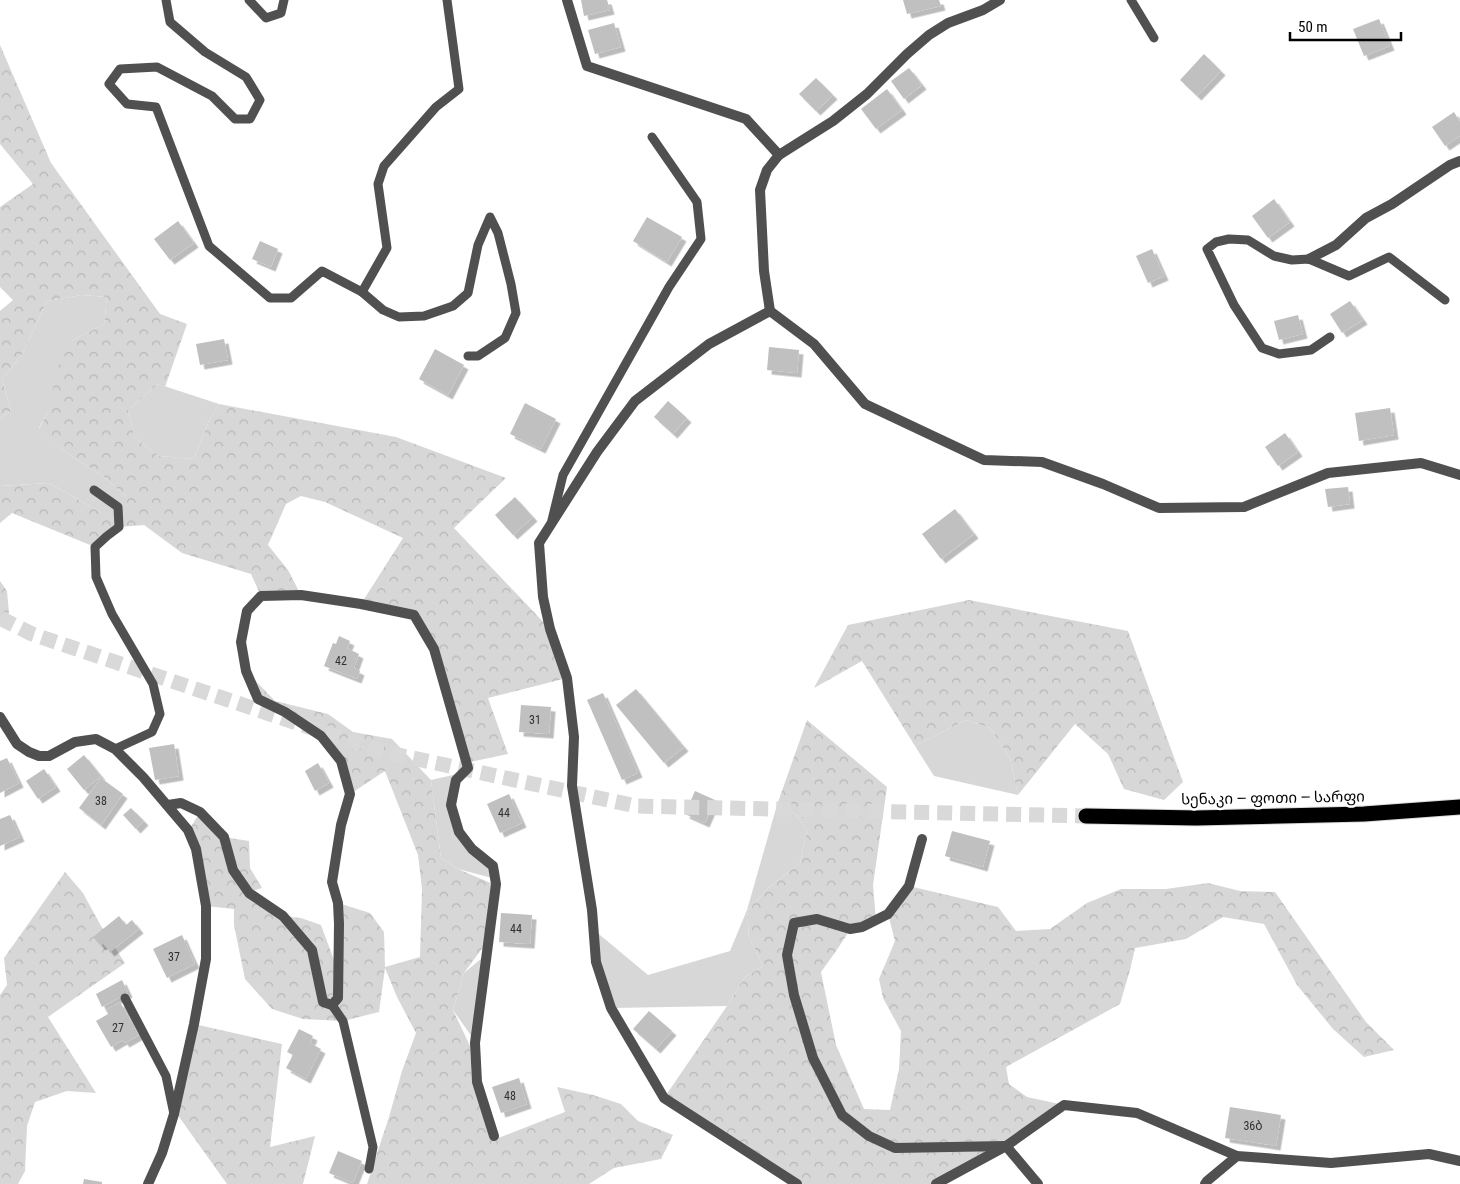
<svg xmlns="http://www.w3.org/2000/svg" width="1460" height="1184" font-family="'Roboto Condensed','Noto Sans Georgian',sans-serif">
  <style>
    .green { fill: #d7d7d7 }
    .forest { fill: url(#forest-crowns) }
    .building { fill: #c0c0c0; filter: url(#shadow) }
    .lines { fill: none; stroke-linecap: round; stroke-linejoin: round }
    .highway-tunnel { stroke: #d9d9d9; stroke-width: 15; stroke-dasharray: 15 8; stroke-linecap: butt }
    .highway-casing { stroke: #dbdbdb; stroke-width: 17 }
    .lane { stroke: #505050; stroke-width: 9 }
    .street { stroke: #505050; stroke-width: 10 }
    .highway { stroke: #000; stroke-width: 15 }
    .labels { text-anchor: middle; stroke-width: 5; stroke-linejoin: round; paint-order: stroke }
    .number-label { font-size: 12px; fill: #303030 }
    .street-label { font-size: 15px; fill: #000; stroke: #fff }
  </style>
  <defs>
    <pattern id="forest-crowns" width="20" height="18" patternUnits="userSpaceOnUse" patternTransform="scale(1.25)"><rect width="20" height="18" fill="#d7d7d7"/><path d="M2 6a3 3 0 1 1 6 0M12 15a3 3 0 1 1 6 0" fill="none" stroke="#b7b7b7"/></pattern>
    <filter id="shadow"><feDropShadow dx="4.5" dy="4.5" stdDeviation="0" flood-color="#0004"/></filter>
  </defs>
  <rect width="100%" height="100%" fill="#fff"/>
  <g class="green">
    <path d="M82 295 107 297 104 324 73 340 47 413 39 428 62 450 104 477 126 496 119 527 100 512 49 483 0 486V418L11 411 2 380 23 353 47 301Z"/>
    <path d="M158 384 219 404 208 423 194 459 159 456 135 438 128 410Z"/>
    <path d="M966 720 990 728 1010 758 1018 795 934 776 915 746Z"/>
    <path d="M457 774 454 780 457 834 491 867 492 878 458 869 441 858 431 780Z"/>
    <path d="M777 805 795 814 807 830 800 863 769 887 747 911 749 937 763 966 745 977 727 1006 611 1008 594 930 648 975 730 951 747 910Z"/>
    <path d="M482 958 472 1037 453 1010 464 973Z"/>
  </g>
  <g class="forest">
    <path d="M0 45 51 163 160 314 187 324 165 387 158 384 128 410 135 438 159 456 194 459 208 423 219 404 396 437 506 478 454 528 550 629 567 678 488 698 508 754 470 762 434 649 414 616 361 604 403 538 325 502 301 496 286 504 268 545 288 570 301 595 261 596 251 574 182 553 144 525 119 527 95 547 12 513 0 523V486L49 483 100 512 119 526 118 507 126 496 104 477 62 450 39 429 47 413 59 364 73 340 104 324 107 297 82 295 47 301 23 353 2 380 11 411 0 418V311L13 300 0 287V207L33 184 0 144Z"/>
    <path d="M0 581 7 591 9 613 0 621Z"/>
    <path d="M969 600 1128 631 1183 782 1164 800 1124 789 1108 754 1075 724 1018 795 1010 758 990 728 966 720 915 746 862 661 814 688 848 625Z"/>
    <path d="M246 671 275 701 328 714 353 732 392 739 431 780 441 858 458 869 493 884 484 946 464 973 453 1010 470 1046 472 1082 493 1140 565 1112 557 1087 593 1095 621 1104 638 1121 673 1135 661 1159 614 1168 589 1184H367L389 1117 402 1071 416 1033 397 997 385 968 379 1012 343 1021 303 1019 272 1009 245 979 234 925V909L206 906 189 830 200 812 224 837 249 841 250 868 262 888 249 892 283 916 301 918 321 925 338 971V903L370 913 384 932 385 967 420 957 422 889 418 855 385 771 350 794 341 761 321 736 258 699Z"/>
    <path d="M807 720 887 787 873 885 876 920 850 930 834 954 821 972 836 1045 864 1109 890 1110 899 1069 901 1031 883 998 879 979 895 941 888 914 909 886 998 907 1016 931 1050 929 1087 903 1121 889H1166L1208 883 1240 891 1275 892 1366 1022 1394 1050 1364 1057 1333 1029 1297 985 1264 924 1223 917 1186 939 1135 948 1130 970 1120 1004 1006 1067 1009 1084 1027 1097 1064 1105 936 1184H797L664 1098 727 1006 745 977 763 966 749 937 747 911 769 887 800 863 807 830 795 814 777 805Z"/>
    <path d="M65 872 83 893 101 926 125 963 48 1017 96 1093 67 1091 35 1102 27 1126 25 1171 18 1184H0V995L7 985 4 958Z"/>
    <path d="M194 1024 282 1044 270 1147 315 1136 303 1184H227L177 1114Z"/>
  </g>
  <g class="building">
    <path d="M581 0H607L610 10 584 16Z"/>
    <path d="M903 0H939L941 6 907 14Z"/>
    <path d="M1379 19 1390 46 1364 56 1353 29Z"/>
    <path d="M614 23 621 47 595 54 588 30Z"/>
    <path d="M1204 54 1221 71 1197 96 1180 80Z"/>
    <path d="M909 68 922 85 904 99 891 81Z"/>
    <path d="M816 78 833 95 816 111 799 94Z"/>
    <path d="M887 89 902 110 876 129 861 109Z"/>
    <path d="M1454 112 1460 122V136L1445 146 1432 127Z"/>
    <path d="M1274 199 1290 222 1268 238 1252 216Z"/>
    <path d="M647 217 682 237 667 262 633 241Z"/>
    <path d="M178 221 194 243 170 260 154 239Z"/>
    <path d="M260 241 278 249 271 267 252 259Z"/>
    <path d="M1152 249 1164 276 1148 283 1136 256Z"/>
    <path d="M1350 301 1363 320 1342 333 1330 314Z"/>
    <path d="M1298 315 1303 334 1279 340 1274 321Z"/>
    <path d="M224 339 228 360 200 365 196 344Z"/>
    <path d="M769 347 799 350 797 373 767 370Z"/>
    <path d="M435 349 464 365 448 395 419 379Z"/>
    <path d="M668 401 687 418 673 434 654 417Z"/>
    <path d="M525 403 556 419 541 449 510 434Z"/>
    <path d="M1390 408 1394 435 1359 441 1355 413Z"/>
    <path d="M1285 433 1298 452 1278 466 1265 447Z"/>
    <path d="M1348 487 1350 504 1328 507 1325 489Z"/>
    <path d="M515 497 533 517 513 535 495 515Z"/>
    <path d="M955 509 974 534 941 559 922 534Z"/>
    <path d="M339 636 350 641 347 648 359 654 354 668 360 671 357 679 324 666 333 643 336 644Z"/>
    <path d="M636 689 684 747 664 763 616 705Z"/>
    <path d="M603 693 638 773 622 780 587 700Z"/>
    <path d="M521 705 551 707 549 734 519 732Z"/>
    <path d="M174 744 179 776 155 780 149 748Z"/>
    <path d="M84 755 101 776 84 790 67 769Z"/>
    <path d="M7 758 19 783 0 793V761Z"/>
    <path d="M318 763 329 783 315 791 305 771Z"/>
    <path d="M44 769 56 787 38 799 26 781Z"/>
    <path d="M101 778 123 794 101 825 79 808Z"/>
    <path d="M695 791 715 800 705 823 685 814Z"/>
    <path d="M509 794 522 823 500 833 487 804Z"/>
    <path d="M131 808 144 821 136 829 123 815Z"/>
    <path d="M10 815 20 837 0 846V819Z"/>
    <path d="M952 831 990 841 983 867 945 856Z"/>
    <path d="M501 913 532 915 530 944 499 942Z"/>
    <path d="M119 916 126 925 132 920 139 929 110 952 103 943 101 946 93 937Z"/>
    <path d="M182 935 195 964 167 978 153 949Z"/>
    <path d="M122 980 128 993 102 1007 96 994Z"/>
    <path d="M120 1002 139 1035 125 1043 123 1040 111 1047 96 1021 108 1014 106 1010Z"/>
    <path d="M649 1011 672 1031 656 1049 633 1029Z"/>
    <path d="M299 1029 313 1036 310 1043 321 1049 306 1079 286 1068 293 1055 287 1052Z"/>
    <path d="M519 1078 527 1104 501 1113 492 1087Z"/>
    <path d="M1230 1107 1281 1115 1276 1146 1225 1138Z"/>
    <path d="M338 1151 362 1161 353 1183 329 1173Z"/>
    <path d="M84 1179 102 1182V1184H83Z"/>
  </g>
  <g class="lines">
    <path class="highway-tunnel" d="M0 618 32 634 380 751 636 806 1086 816"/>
    <g class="highway-casing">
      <path id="highway" d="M1086 816 1196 818 1364 814 1460 807"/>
    </g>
    <g class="lane">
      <path d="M166 0 170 22 205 52 246 77 260 100 250 119H235L212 96 157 67 120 69 109 84 127 104 156 107 209 246 270 298H291L322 271 362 292 387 248 378 184 384 166 436 107 459 89 447 0"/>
      <path d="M249 0 266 18 281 13 284 0"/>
      <path d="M1131 0 1154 38"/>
      <path d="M362 292 383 310 399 317 424 316 453 306 468 293 478 245 490 217 498 233 511 284 516 313 505 338 478 356H468"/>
      <path d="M1330 337 1311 350 1279 354 1262 348 1234 305 1207 249 1216 242 1229 239 1248 240 1274 256 1292 260 1309 259 1349 276 1389 257 1445 300"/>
      <path d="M94 490 118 507 119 527 107 536 95 547 96 577 112 614 153 684 160 714 152 732 115 749"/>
      <path d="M552 520 563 475 669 287 701 239 697 202 652 137"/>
      <path d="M125 998 166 1076 174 1114"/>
      <path d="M332 1005 343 1021 373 1147 369 1169"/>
    </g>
    <g class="street">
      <path d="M567 0 587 66 746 119 779 155"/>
      <path d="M1000 0 983 10 948 23 929 35 907 54 867 94 833 121 779 155 767 170 760 190 764 271 770 311 814 344 865 404 984 460 1042 462 1103 484 1159 508 1244 507 1328 473 1421 463 1460 475"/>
      <path d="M1309 259 1336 245 1366 218 1392 204 1450 165 1460 161"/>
      <path d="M770 311 709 344 635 401 597 452 539 543 543 597 550 629 567 678 574 737 572 786 592 910 596 962 611 1008 664 1098 797 1184"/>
      <path d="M0 717 17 744 29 752 39 756H49L75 742 96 739 115 749 143 777 188 830 196 849 206 906V959L194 1024 174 1114 162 1153 148 1184"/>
      <path d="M168 805 181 803 200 812 224 837 233 870 249 893 283 916 312 950 323 1002 332 1005 338 998 339 924 338 903 332 882 341 825 350 794 341 761 321 736 285 712 258 699 246 671 241 642 247 611 261 596 301 595 361 604 414 615 434 649 468 768 456 780 451 805 459 832 472 849 493 866 496 884 475 1043 477 1082 494 1136"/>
      <path d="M922 839 909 886 888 914 862 927 850 929 817 919 794 923 787 955 794 995 813 1058 842 1115 869 1136 895 1148 1006 1146 1038 1184"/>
      <path d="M936 1184 1006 1146 1064 1105 1137 1113 1237 1156 1331 1163 1429 1154 1460 1161"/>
      <path d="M1205 1184 1207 1181 1237 1156"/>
    </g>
    <use href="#highway" class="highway"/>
  </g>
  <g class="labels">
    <g class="number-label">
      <text x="341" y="665">42</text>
      <text x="535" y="724">31</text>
      <text x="101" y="805">38</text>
      <text x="504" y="817">44</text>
      <text x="516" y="933">44</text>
      <text x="174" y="961">37</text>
      <text x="118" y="1032">27</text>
      <text x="510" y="1100">48</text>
      <text x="1253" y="1130">36ბ</text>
    </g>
    <g class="street-label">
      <text transform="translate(1273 798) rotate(-1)" y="5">სენაკი — ფოთი — სარფი</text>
    </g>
  </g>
  <path d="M1290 32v8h111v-8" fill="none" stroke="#000000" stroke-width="2.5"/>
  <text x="1298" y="32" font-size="15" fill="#000000" stroke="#ffffff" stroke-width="4" paint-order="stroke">50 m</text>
</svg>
